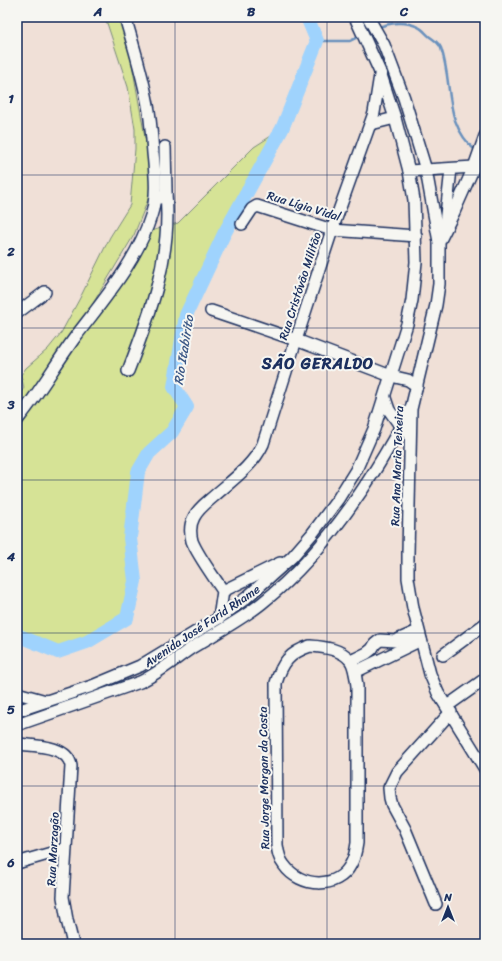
<svg xmlns="http://www.w3.org/2000/svg" width="502" height="961" font-family="Sriracha,sans-serif">
  <style>
    .green { fill: #d6e396; stroke: #78897a }
    .lines { fill: none; stroke-linecap: round; stroke-linejoin: round }
    .stream { stroke: #6a91bd; stroke-width: 2.5 }
    .river { stroke: #9fd3fd; stroke-width: 14 }
    .minor-casing { stroke: #1b2f5e; stroke-width: 14 }
    .minor { stroke: #f6f6f2; stroke-width: 11 }
    .grid { fill: none; stroke: #1b2f5e; stroke-width: 1; stroke-opacity: 0.55 }
    .labels { text-anchor: middle; stroke-width: 4; stroke-linejoin: round; paint-order: stroke }
    .street-label { font-size: 12px; fill: #1b2f5e; stroke: #f6f6f2 }
    .water-label { font-size: 13px; font-style: italic; fill: #3c5886; stroke: #f6f6f2 }
    .district-label { font-size: 16px; font-weight: bold; letter-spacing: 1px; fill: #1b2f5e; stroke: #f6f6f2 }
    .neatline { fill: none; stroke: #1b2f5e; stroke-width: 1.5 }
    .grid-label { font-size: 13px; text-anchor: middle; font-weight: bold; fill: #1b2f5e }
  </style>
  <rect width="100%" height="100%" fill="#f0e0d7"/>
  <filter id="ink" filterUnits="userSpaceOnUse"><feTurbulence type="fractalNoise" baseFrequency=".025" numOctaves="2"/><feDisplacementMap in="SourceGraphic" scale="8" xChannelSelector="R" yChannelSelector="G"/><feConvolveMatrix kernelMatrix="1 2 1 2 8 2 1 2 1" color-interpolation-filters="sRGB"/></filter>
  <g filter="url(#ink)">
    <g class="green">
      <path d="M105 17H122L125 25 146 143 151 192 134 235 83 320 43 374 17 411V398L24 388 21 375 26 368 48 349 61 333 80 298 110 237 130 205 135 149V129L128 87Z"/>
      <path d="M282 129 224 234 186 315 174 386 187 407 172 432 149 453 138 472 130 538 135 581 127 618 87 642 58 652 17 635V429L23 424 67 356 112 294 151 231 178 223 254 147Z"/>
    </g>
    <g class="lines">
      <g class="stream">
        <path d="M377 28C390 22 406 21 418 27 423 29 426 34 430 37 434 40 439 43 441 48 454 86 442 122 477 152"/>
        <path d="M317 41H350L360 36"/>
      </g>
      <path class="river" d="M17 635 58 652 87 642 127 618 135 581 130 538 138 472 149 453 172 432 187 407 174 387 186 315 224 234 282 129 317 41 307 17"/>
      <g class="minor-casing">
        <g id="minor">
          <path d="M368 17 384 45 404 98 426 170 439 242"/>
          <path d="M371 124 395 118"/>
          <path d="M485 136 474 167 454 212 439 242V284L436 305 411 409 408 554V578L413 608 430 674 438 693 485 769"/>
          <path d="M409 171 474 167"/>
          <path d="M160 198 166 194V191L165 147"/>
          <path d="M242 224 252 209 257 206 332 230 416 236"/>
          <path d="M445 224 451 169"/>
          <path d="M211 311 296 340 391 376 408 380 417 386"/>
          <path d="M17 313 45 292"/>
          <path d="M128 371C150 315 172 256 166 194"/>
          <path d="M385 398 389 410 401 427 402 432"/>
          <path d="M17 420C39 394 56 363 76 336 104 299 137 261 151 216 158 195 155 174 153 153 152 139 151 125 149 111 144 79 134 48 125 17"/>
          <path d="M223 591 280 563"/>
          <path d="M219 618 223 591C214 577 198 556 192 541 190 533 190 524 194 517 198 509 206 503 213 497 231 481 253 466 263 444L296 340 332 230 374 113 380 75"/>
          <path d="M310 646C324 647 342 649 351 661 355 668 356 678 357 686V843C356 850 355 857 351 864 338 890 300 888 284 865 279 859 278 852 277 845L276 683C282 663 289 653 310 646Z"/>
          <path d="M443 655 485 624"/>
          <path d="M351 661 367 653 372 649 375 644 380 640 395 641 418 631"/>
          <path d="M355 672 421 640"/>
          <path d="M17 693 46 701"/>
          <path d="M447 706 485 679"/>
          <path d="M17 711 92 686 140 666 219 618 246 598 292 557 312 534 338 499 356 470 374 429 407 324 412 300 416 262 414 200 409 171 395 118 380 72 355 17"/>
          <path d="M17 725 140 682C159 673 175 659 193 647 216 633 241 620 262 603 325 553 372 481 409 411"/>
          <path d="M17 744C34 746 68 745 71 766L63 897 67 920 73 944"/>
          <path d="M17 863 65 849"/>
          <path d="M436 904 405 829 392 805 390 798 389 788 397 772 451 712"/>
        </g>
      </g>
      <use href="#minor" class="minor"/>
    </g>
  </g>
  <path class="grid" d="M175 17V944M327 17V944M17 175H485M17 328H485M17 480H485M17 633H485M17 786H485"/>
  <g class="labels">
    <g class="street-label">
      <text transform="translate(304 206) rotate(17)" y="4">Rua Lígia Vidal</text>
      <text transform="translate(300 286) rotate(-72)" y="4">Rua Cristóvão Militão</text>
      <text transform="translate(397 466) rotate(-88)" y="4">Rua Ana Maria Teixeira</text>
      <text transform="translate(202 626) rotate(-34)" y="4">Avenida José Farid Rhame</text>
      <text transform="translate(264 778) rotate(-91)" y="4">Rua Jorge Morgan da Costa</text>
      <text transform="translate(53 849) rotate(-87)" y="4">Rua Marzagão</text>
    </g>
    <g class="water-label">
      <text transform="translate(183 350) rotate(-81)" y="5">Rio Itabirito</text>
    </g>
    <g class="district-label">
      <text x="318" y="369">SÃO GERALDO</text>
    </g>
  </g>
  <rect width="502" height="961" fill="none" stroke="#f6f6f2" stroke-width="44"/>
  <g transform="translate(448 907)" stroke="#f6f6f2" stroke-width="3" paint-order="stroke">
  <path d="M0-3L7 15L0 10L-7 15Z" fill="#1b2f5e"/>
  <text y="-6" font-size="11" font-weight="bold" text-anchor="middle" fill="#1b2f5e">N</text>
  </g>
  <rect x="22" y="22" width="458" height="917" class="neatline"/>
  <g class="grid-label">
    <text x="98" y="16">A</text>
    <text x="251" y="16">B</text>
    <text x="404" y="16">C</text>
    <text x="11" y="103">1</text>
    <text x="11" y="256">2</text>
    <text x="11" y="409">3</text>
    <text x="11" y="561">4</text>
    <text x="11" y="714">5</text>
    <text x="11" y="867">6</text>
  </g>
</svg>
